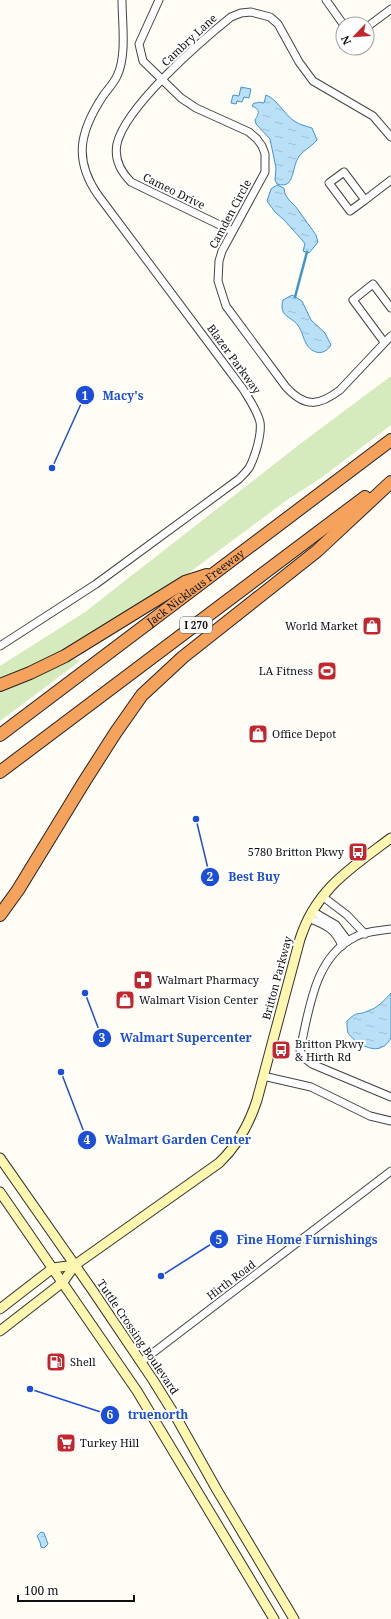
<svg xmlns="http://www.w3.org/2000/svg" width="391" height="1619" font-family="'Noto Serif',serif">
  <style>
    .grass { fill: #d5ebbd }
    .water { fill: url(#water-ripples); stroke: #3f96cf }
    .lines { fill: none; stroke-linecap: round; stroke-linejoin: round }
    .stream { stroke: #3f96cf; stroke-width: 2.5 }
    .street-casing { stroke: #444; stroke-width: 9 }
    .secondary-casing { stroke: #333; stroke-width: 11 }
    .highway-casing { stroke: #222; stroke-width: 14 }
    .street { stroke: #fff; stroke-width: 7 }
    .secondary { stroke: #fff6b0; stroke-width: 9 }
    .highway { stroke: #f5a25d; stroke-width: 12 }
    .labels { text-anchor: middle; stroke-width: 4; stroke-linejoin: round; paint-order: stroke }
    .shield { fill: #fff; stroke: #585858; stroke-width: 1 }
    .shield-label { font-size: 10px; font-weight: bold; fill: #111 }
    .street-label { font-size: 11px; fill: #111; stroke: #fff }
    .poi-label { font-size: 11px; fill: #111; stroke: #fff; text-anchor: start }
    .leader { fill: none; stroke: #1d4ed8; stroke-width: 1.5 }
    .callout-dot { fill: #1d4ed8; stroke: #fff; stroke-width: 1.5 }
    .mark-label { font-size: 12px; text-anchor: middle; font-weight: bold; fill: #fff }
    .callout-label { font-size: 12px; text-anchor: middle; font-weight: bold; fill: #1d4ed8; stroke: #fff; stroke-width: 4; stroke-linejoin: round; paint-order: stroke }
  </style>
  <defs>
    <pattern id="water-ripples" width="26" height="14" patternUnits="userSpaceOnUse"><rect width="26" height="14" fill="#b9e0f7"/><path d="M2 4q2-2 4 0t4 0M15 11q2-2 4 0t4 0" fill="none" stroke="#9ebfd3"/></pattern>
  </defs>
  <rect width="100%" height="100%" fill="#fffdf5"/>
  <g class="grass">
    <path d="M391 376V425L321 478 287 500 186 575 100 629 59 653 34 665 0 678V666L85 612 300 444Z"/>
    <path d="M72 658 80 661 0 721V692L38 676Z"/>
  </g>
  <g class="water">
    <path d="M241 87 251 89 249 98 244 97 242 102 237 101 236 104 231 103 233 95 239 96Z"/>
    <path d="M266 95C277 99 284 114 294 121 300 125 306 126 312 128L317 140C312 146 306 149 301 154 290 165 297 190 277 184L275 180 276 168 270 139 256 124 255 120C259 113 261 110 252 106L254 103H257L258 102 264 103Z"/>
    <path d="M277 185 284 188 285 194 289 200 296 207 316 235 318 242 309 253 303 251 305 244 303 241 284 220 275 212 267 201 271 189Z"/>
    <path d="M292 295 302 301 311 320 325 333 331 345C325 355 314 355 307 345 303 339 303 333 299 327 293 316 278 318 283 300Z"/>
    <path d="M391 993V1038C389 1041 386 1046 382 1047 372 1053 354 1042 348 1033 347 1030 347 1025 347 1021 358 1010 357 1016 368 1011 377 1008 384 1001 391 993Z"/>
    <path d="M41 1532 44 1533 48 1544 44 1548 41 1547 40 1542 37 1536Z"/>
  </g>
  <g class="lines">
    <path class="stream" d="M295 297 307 252"/>
    <g class="street-casing">
      <g id="street">
        <path d="M159 0 139 44 143 61 181 98 196 108 249 132 257 139 262 146 265 154V172L222 251 219 261 218 281 226 306 286 387C305 408 319 406 340 390L391 336"/>
        <path d="M326 0 343 24"/>
        <path d="M367 27 391 9"/>
        <path d="M344 172 365 200 350 211 329 183Z"/>
        <path d="M365 200 391 180"/>
        <path d="M232 231 131 182C121 172 114 159 117 144 125 107 201 41 231 17L241 13 251 12 270 17 278 24 299 62 313 81 373 116 391 137"/>
        <path d="M384 342 353 300 373 284 391 308"/>
        <path d="M0 646 96 584 239 479C242 476 246 472 249 468 255 457 262 434 260 422 257 410 249 399 243 389L98 195C73 159 80 131 103 96 107 90 114 83 117 76 127 56 122 22 122 0"/>
        <path d="M322 896 347 915 365 934"/>
        <path d="M312 911 336 925 348 941"/>
        <path d="M308 918C325 925 335 928 342 946"/>
        <path d="M391 929C379 931 365 931 355 937 314 957 309 1011 300 1050L304 1058 312 1064 391 1097"/>
        <path d="M263 1076 311 1087 370 1116 391 1121"/>
        <path d="M141 1362 391 1171"/>
      </g>
    </g>
    <g class="secondary-casing">
      <g id="secondary">
        <path d="M0 1158 93 1291 153 1380 176 1417 217 1490 294 1619"/>
        <path d="M0 1192 137 1391 274 1619"/>
        <path d="M0 1309 53 1268 75 1265"/>
        <path d="M0 1331 63 1282 75 1265 219 1163C238 1145 249 1125 257 1100L300 939C316 889 351 868 391 838"/>
      </g>
    </g>
    <g class="highway-casing">
      <g id="highway">
        <path d="M0 685 30 673 65 656 185 582 207 575"/>
        <path id="s1" d="M0 735 391 440"/>
        <path d="M0 772 365 497"/>
        <path d="M0 915 18 890 84 782 116 732 142 695 183 657 317 551 391 482"/>
      </g>
    </g>
    <use href="#street" class="street"/>
    <use href="#secondary" class="secondary"/>
    <use href="#highway" class="highway"/>
  </g>
  <defs>
    <g id="shop-square" transform="scale(1)"><rect x="-9" y="-9" width="18" height="18" rx="4" fill="#c4262e" stroke="#fff"/><path d="M-5-2.5h2.3a2.7 3.5 0 0 1 5.4 0H5L5.5 6h-11ZM-1.5-2.5h3a1.5 2.3 0 0 0-3 0Z" fill="#fff"/></g>
    <g id="stadium-square" transform="scale(1)"><rect x="-9" y="-9" width="18" height="18" rx="4" fill="#c4262e" stroke="#fff"/><path d="M0-5a6.5 5 0 1 0 0 10a6.5 5 0 1 0 0-10ZM-3.5-1.8h7v3.6h-7Z" fill="#fff"/></g>
    <g id="bus-square" transform="scale(1)"><rect x="-9" y="-9" width="18" height="18" rx="4" fill="#c4262e" stroke="#fff"/><path d="M-5-6H5V4H4V6H2V4H-2V6H-4V4H-5ZM-3.5-4V0h7V-4ZM-3.5 1.2v1.5H-2V1.2ZM2 1.2v1.5H3.5V1.2Z" fill="#fff"/></g>
    <g id="pharmacy-square" transform="scale(1)"><rect x="-9" y="-9" width="18" height="18" rx="4" fill="#c4262e" stroke="#fff"/><path d="M-2-6h4v4h4v4h-4v4h-4v-4h-4v-4h4Z" fill="#fff"/></g>
    <g id="fuel-square" transform="scale(1)"><rect x="-9" y="-9" width="18" height="18" rx="4" fill="#c4262e" stroke="#fff"/><path d="M-5.5-6h7V0h2V4h1.3V-2.5L3-4.5l.8-.8L6-3V5H2.5V1h-1V6h-7ZM-4.2-4.7v3.2H.2V-4.7Z" fill="#fff"/></g>
    <g id="supermarket-square" transform="scale(1)"><rect x="-9" y="-9" width="18" height="18" rx="4" fill="#c4262e" stroke="#fff"/><path d="M-6-5.5h2.5l.6 2H6L4.5 2H-2.5L-4.4-4H-6ZM-1.5 3.2a1.3 1.3 0 1 0 .1 0ZM3 3.2a1.3 1.3 0 1 0 .1 0Z" fill="#fff"/></g>
  </defs>
  <g fill-rule="evenodd">
    <use href="#shop-square" x="372" y="626"/>
    <use href="#stadium-square" x="327" y="671"/>
    <use href="#shop-square" x="258" y="734"/>
    <use href="#bus-square" x="358" y="852"/>
    <use href="#pharmacy-square" x="143" y="980"/>
    <use href="#shop-square" x="125" y="1000"/>
    <use href="#bus-square" x="281" y="1050"/>
    <use href="#fuel-square" x="56" y="1362"/>
    <use href="#supermarket-square" x="66" y="1443"/>
  </g>
  <g class="labels">
    <rect class="shield" x="180" y="617" width="32" height="16" rx="3"/>
    <g class="shield-label">
      <text x="196" y="629">I 270</text>
    </g>
    <g class="street-label">
      <text transform="translate(189 40) rotate(-43)" y="4">Cambry Lane</text>
      <text transform="translate(174 191) rotate(26)" y="4">Cameo Drive</text>
      <text transform="translate(230 214) rotate(-62)" y="4">Camden Circle</text>
      <text transform="translate(234 359) rotate(54)" y="4">Blazer Parkway</text>
      <text dy="4" stroke="none"><textPath href="#s1" startOffset="245">Jack Nicklaus Freeway</textPath></text>
      <text transform="translate(277 978) rotate(-75)" y="4">Britton Parkway</text>
      <text transform="translate(231 1280) rotate(-37)" y="4">Hirth Road</text>
      <text transform="translate(138 1337) rotate(56)" y="4">Tuttle Crossing Boulevard</text>
    </g>
    <g class="poi-label">
      <text x="358" y="630" text-anchor="end">World Market</text>
      <text x="313" y="675" text-anchor="end">LA Fitness</text>
      <text x="272" y="738">Office Depot</text>
      <text x="344" y="856" text-anchor="end">5780 Britton Pkwy</text>
      <text x="157" y="984">Walmart Pharmacy</text>
      <text x="139" y="1004">Walmart Vision Center</text>
      <text x="295" y="1048">Britton Pkwy<tspan x="295" dy="13">&amp; Hirth Rd</tspan></text>
      <text x="70" y="1366">Shell</text>
      <text x="80" y="1447">Turkey Hill</text>
    </g>
  </g>
  <path class="leader" d="M52 468L85 395M196 819L210 877M85 993L102 1038M61 1072L87 1140M161 1276L219 1239M30 1389L110 1415"/>
  <g class="callout-dot">
    <circle cx="52" cy="468" r="4"/>
    <circle cx="196" cy="819" r="4"/>
    <circle cx="85" cy="993" r="4"/>
    <circle cx="61" cy="1072" r="4"/>
    <circle cx="161" cy="1276" r="4"/>
    <circle cx="30" cy="1389" r="4"/>
    <circle cx="85" cy="395" r="10"/>
    <circle cx="210" cy="877" r="10"/>
    <circle cx="102" cy="1038" r="10"/>
    <circle cx="87" cy="1140" r="10"/>
    <circle cx="219" cy="1239" r="10"/>
    <circle cx="110" cy="1415" r="10"/>
  </g>
  <g class="mark-label">
    <text x="85" y="400">1</text>
    <text x="210" y="881">2</text>
    <text x="102" y="1042">3</text>
    <text x="87" y="1144">4</text>
    <text x="219" y="1244">5</text>
    <text x="110" y="1419">6</text>
  </g>
  <g class="callout-label">
    <text x="123" y="400">Macy's</text>
    <text x="254" y="881">Best Buy</text>
    <text x="186" y="1042">Walmart Supercenter</text>
    <text x="178" y="1144">Walmart Garden Center</text>
    <text x="307" y="1244">Fine Home Furnishings</text>
    <text x="158" y="1419">truenorth</text>
  </g>
  <g transform="translate(355 36) rotate(245)"><circle r="19" fill="#ffffff" stroke="#a0a0a0"/>
  <path d="M0-3L7 15L0 10L-7 15Z" fill="#c4262e"/>
  <text y="-6" font-size="11" font-weight="bold" text-anchor="middle" fill="#111111">N</text>
  </g>
  <path d="M18 1595v6h116v-6" fill="none" stroke="#111111" stroke-width="2"/>
  <text x="24" y="1595" font-size="12" fill="#111111" stroke="#ffffff" stroke-width="3" paint-order="stroke">100 m</text>
</svg>
